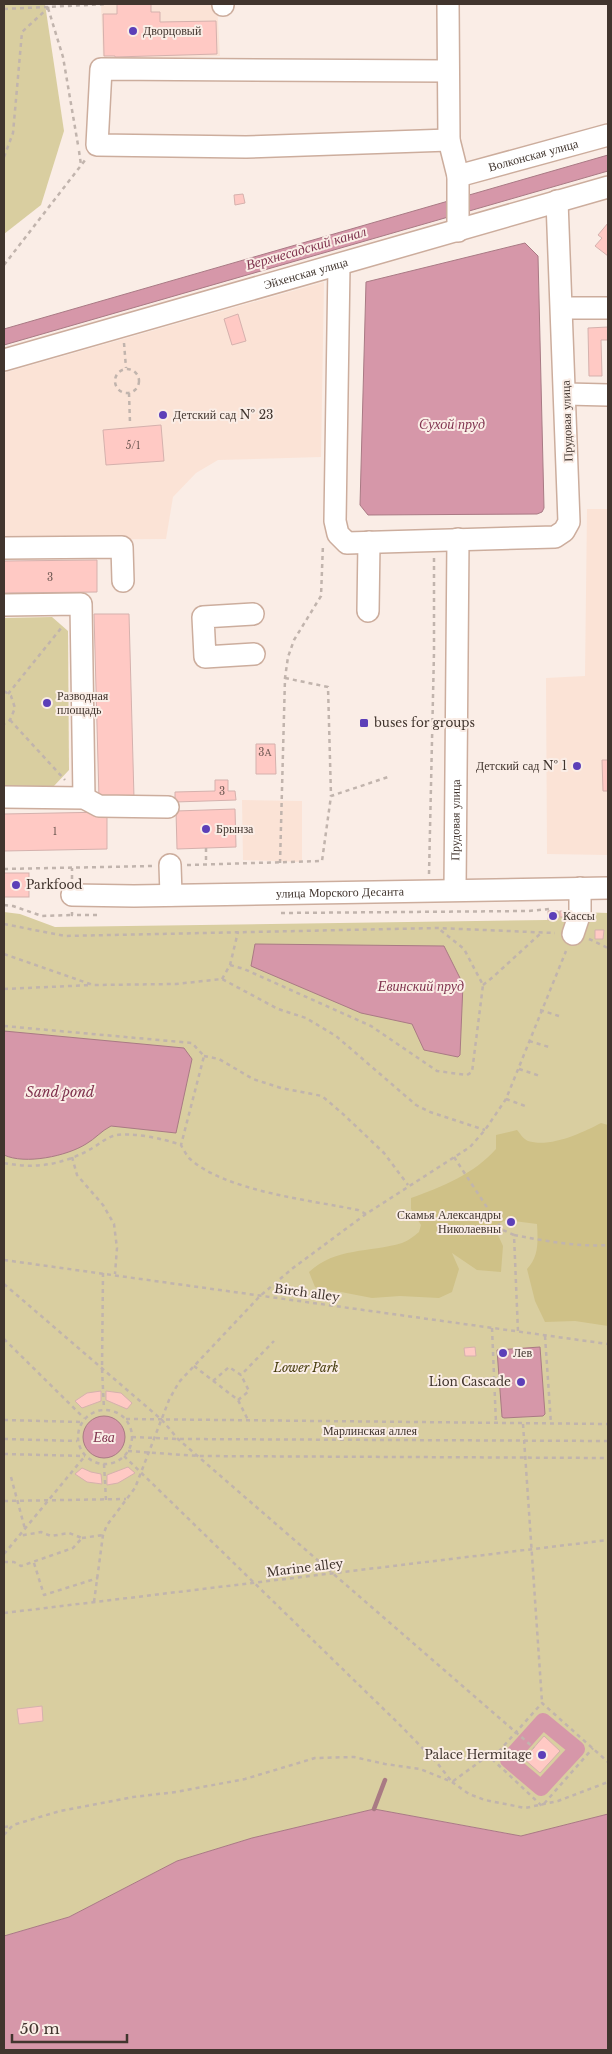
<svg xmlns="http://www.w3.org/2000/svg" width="612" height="2054" font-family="'Libre Baskerville',serif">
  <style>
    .built { fill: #fbe3d6 }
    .green { fill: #d9cea0 }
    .forest { fill: #cfc187 }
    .water { fill: #d697a9; stroke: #a97a84 }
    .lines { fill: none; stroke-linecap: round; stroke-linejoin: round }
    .stream { stroke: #a97a84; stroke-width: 4.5 }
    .canal { stroke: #d697a9; stroke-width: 16 }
    .building { fill: #ffc9c4; stroke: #d5b1ad }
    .minor-casing { stroke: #ccad9d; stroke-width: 24 }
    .path { stroke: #c1b4ad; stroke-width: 2.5; stroke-dasharray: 4 4; stroke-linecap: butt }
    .minor { stroke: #fff; stroke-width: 21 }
    .poi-dot { fill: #5c3fb8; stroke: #faede6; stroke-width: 2 }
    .labels { text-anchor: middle; stroke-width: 4; stroke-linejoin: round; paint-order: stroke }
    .number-label { font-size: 10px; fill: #705a54 }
    .poi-label { font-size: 12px; fill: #41352e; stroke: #faede6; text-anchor: start }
    .street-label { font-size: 12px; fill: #41352e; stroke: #faede6 }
    .park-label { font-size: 12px; font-style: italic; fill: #453b0c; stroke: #faede6 }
    .water-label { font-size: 14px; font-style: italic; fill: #80344f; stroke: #faede6 }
  </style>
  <rect width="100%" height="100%" fill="#faede6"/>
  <g class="built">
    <path d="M101 4H217L220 56 103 61Z"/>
    <path d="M324 282 321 457 218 460 196 473 173 497 166 539 4 540V373Z"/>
    <path d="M587 509H608V855L547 854 546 678 585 676Z"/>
    <path d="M242 800 302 801V862L243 860Z"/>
  </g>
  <g class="green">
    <path d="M4 4H45L64 131 41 205 4 234Z"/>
    <path d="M52 617 68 631 69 770 53 787 4 788V618Z"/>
    <path d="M548 911 608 913V1814L522 1836 374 1809 252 1838 177 1861 69 1917 4 1936V912L20 914 55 927 548 920Z"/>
  </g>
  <path class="forest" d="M601 1123 608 1125V1326L575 1321 545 1322 535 1301 527 1269C539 1257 538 1241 537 1224L506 1220 494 1226 503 1246 501 1272 477 1270 452 1253 459 1269 452 1292 439 1298 400 1296 372 1298 315 1287 309 1272C336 1247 369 1253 402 1243 408 1241 414 1236 419 1232L421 1225 411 1209V1198C442 1187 474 1174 496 1149V1135L517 1130C520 1133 523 1139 528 1141 550 1148 582 1133 601 1123Z"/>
  <g class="water">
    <path d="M608 155V171L4 345V329Z"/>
    <path d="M525 243 538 256 544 508 542 512 537 514 368 515 360 505 366 282Z"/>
    <path d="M255 944 444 946 463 984 460 1055 458 1057 424 1050 412 1024 361 1013 251 966Z"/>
    <path d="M4 1031 184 1048 192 1059 176 1133 111 1126C101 1131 95 1139 86 1144 67 1156 25 1165 4 1155Z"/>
    <path d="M540 1347 545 1414 543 1416 504 1418 502 1417 497 1350Z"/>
    <circle cx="104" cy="1437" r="21"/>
    <path d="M374 1809 521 1836 608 1814V2050H4V1936L69 1917 177 1861 252 1838Z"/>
  </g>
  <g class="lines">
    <path class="stream" d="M374 1809 385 1780"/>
    <path class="canal" d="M543 1721 577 1749 541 1788 508 1760Z"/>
  </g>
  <g class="building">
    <path d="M117 4H151V12H160V22L216 21 217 54 115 57V56H104L103 14H117Z"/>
    <path d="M243 194 245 203 235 205 234 195Z"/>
    <path d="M608 223V256L595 246 602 238 598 235Z"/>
    <path d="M238 314 246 341 232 345 224 319Z"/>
    <path d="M608 327V340H601L602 376H589L588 328Z"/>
    <path d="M161 425 164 461 106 465 103 430Z"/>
    <path d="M97 560V592L4 593V561Z"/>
    <path d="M94 614H129L134 798 99 799Z"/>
    <path d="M256 744H275L276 774H256Z"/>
    <path d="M602 760H608V791H603Z"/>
    <path d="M215 780H228V791H235L236 800 175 802V792L215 791Z"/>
    <path d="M235 809 236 847 177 849 176 811Z"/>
    <path d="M107 812V849L4 851V814Z"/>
    <rect x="4" y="873" width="25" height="24"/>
    <path d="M548 911H558V919L548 920Z"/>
    <rect x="560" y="911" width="11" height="6"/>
    <path d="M595 930H604L603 939H595Z"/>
    <path d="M475 1347 476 1356H465L464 1348Z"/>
    <path d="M101 1391V1401L82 1408 75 1401 87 1393Z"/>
    <path d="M106 1391 121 1393 132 1403 127 1409 106 1400Z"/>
    <path d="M128 1467 135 1473 118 1483 107 1485V1475Z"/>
    <path d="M82 1468 91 1472 101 1474 102 1484 87 1482 75 1474Z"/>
    <path d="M42 1706 43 1721 19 1724 17 1709Z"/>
    <path d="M544 1736 560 1751 540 1773 524 1759Z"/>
  </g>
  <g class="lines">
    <g class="minor-casing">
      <g id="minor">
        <path d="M223 4V5"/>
        <path d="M448 4 449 140 458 176V231"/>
        <path d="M448 71 101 69 97 145 246 147 449 140"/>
        <path id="s1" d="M458 176 608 135"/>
        <path d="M339 265 335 521 338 534 347 543 555 537 564 531 569 522 557 201"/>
        <path d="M563 308H608"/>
        <path id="s2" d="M4 360 608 187"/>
        <path d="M566 394 608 395"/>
        <path d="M4 548 122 547 123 581"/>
        <path d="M4 605 81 604 84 798"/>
        <path d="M368 611 369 542"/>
        <path d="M253 614 203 617 205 657 254 654"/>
        <path d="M4 797 84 798 99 806 168 807"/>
        <path d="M170 865 171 895"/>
        <path id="s3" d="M455 890 458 539"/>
        <path id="s4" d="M72 895 134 896 608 888"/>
        <path d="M573 934 580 913V888"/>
      </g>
    </g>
    <g class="path">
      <path d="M48 8 63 57 78 145"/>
      <path d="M4 9 108 4"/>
      <path d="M79 151 81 165"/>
      <path d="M4 157 13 133 22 32 48 8 49 4"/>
      <path d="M4 265 86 159"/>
      <path d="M124 343 126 368"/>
      <circle cx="127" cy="381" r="12"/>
      <path d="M129 393 130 423"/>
      <path d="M285 678 328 687 331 796"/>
      <path d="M4 691 11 696 15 708 10 720 4 724"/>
      <path d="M8 694 62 627"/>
      <path d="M10 720 65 780"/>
      <path d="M206 848V864"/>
      <path d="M280 863 285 678 288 657 294 640 321 596 323 544"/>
      <path d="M187 865 322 861 331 796 388 777"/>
      <path d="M4 869 152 866"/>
      <path d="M429 874 434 652V558"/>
      <path d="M72 879V868"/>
      <path d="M4 905 13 906 42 916 72 915"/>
      <path d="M72 912V915H98"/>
      <path d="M281 913 528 911 550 909"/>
      <path d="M4 924 65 936 437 928 555 933"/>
      <path d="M589 939 608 948"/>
      <path d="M4 954 93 985 176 984 222 979 278 1009 306 1018 336 1036 416 1105 430 1112 485 1130"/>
      <path d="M230 965 244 969 371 1026 437 1071 467 1075 472 1072 483 985 464 949 439 929"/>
      <path d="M222 979 230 965 238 932"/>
      <path d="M483 985 493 977 541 933"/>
      <path d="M4 989 92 985"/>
      <path d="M540 1010 559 1016"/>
      <path d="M4 1026 192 1043 204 1056 181 1145"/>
      <path d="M529 1041 549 1047"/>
      <path d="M204 1056 219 1059 253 1079 281 1088 322 1096 343 1114 384 1153 408 1185"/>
      <path d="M519 1069 540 1076"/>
      <path d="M506 1099 528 1107"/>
      <path d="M72 1157 77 1175 103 1205 114 1224 117 1248 115 1274"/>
      <path d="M454 1157 494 1218 503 1230 514 1235 518 1332"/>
      <path d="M4 1163C35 1169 61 1165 89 1150 97 1146 104 1139 113 1136 129 1131 165 1139 181 1145 183 1149 186 1154 189 1158 224 1191 310 1200 358 1210L366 1214"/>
      <path d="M514 1235C546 1241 576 1247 608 1245"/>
      <path d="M4 1260 608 1344"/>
      <path d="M103 1273 102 1369 104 1409"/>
      <path d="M4 1284 162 1420 178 1439 534 1748"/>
      <path d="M492 1328 496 1423"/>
      <path d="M545 1336 551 1424"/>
      <path d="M4 1339 84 1418"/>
      <path d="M194 1366 238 1400 249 1422"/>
      <path d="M213 1381 229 1367 241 1375 274 1341"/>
      <path d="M238 1400 249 1391 241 1375"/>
      <circle cx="105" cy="1437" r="27"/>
      <path d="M126 1419 608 1424"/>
      <path d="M4 1420 82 1422"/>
      <path d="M523 1424 542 1702"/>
      <path d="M132 1437 178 1439 608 1441"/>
      <path d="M4 1439 77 1441"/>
      <path d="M128 1451 198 1456 608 1458"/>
      <path d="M4 1454 85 1456"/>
      <path d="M124 1456 398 1723 438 1764 452 1782 482 1760 492 1759 542 1703 608 1762"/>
      <path d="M104 1464 106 1500"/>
      <path d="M11 1477 25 1529"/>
      <path d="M4 1501 126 1499"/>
      <path d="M82 1538 103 1535"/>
      <path d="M4 1554 85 1456"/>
      <path d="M4 1562H14L21 1566 73 1548 82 1538 69 1533 51 1536 41 1532 19 1536"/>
      <path d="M34 1563 44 1595 98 1578"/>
      <path d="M94 1602 103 1535 107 1525 135 1488 169 1400 179 1382 260 1296 293 1268 366 1214 470 1147 485 1130 506 1099 566 951"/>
      <path d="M4 1613 608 1540"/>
      <path d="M492 1759 542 1806 593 1748"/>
      <path d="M4 1827 11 1826"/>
      <path d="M4 1835 13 1825 60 1811 133 1797 176 1792 245 1779 315 1758 354 1757 385 1764 420 1769 452 1782 469 1794 485 1800 525 1808 558 1801 608 1782"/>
    </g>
    <use href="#minor" class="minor"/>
  </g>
  <g class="poi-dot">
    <circle cx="133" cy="31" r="5"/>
    <circle cx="163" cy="415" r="5"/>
    <circle cx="47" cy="703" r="5"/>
    <rect x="359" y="718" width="10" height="10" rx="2.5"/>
    <circle cx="577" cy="766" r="5"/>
    <circle cx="206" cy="829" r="5"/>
    <circle cx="16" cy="885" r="5"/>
    <circle cx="553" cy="916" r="5"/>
    <circle cx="511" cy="1222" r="5"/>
    <circle cx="503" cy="1353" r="5"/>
    <circle cx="521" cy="1382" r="5"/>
    <circle cx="542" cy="1755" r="5"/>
  </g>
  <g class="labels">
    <g class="number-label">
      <text x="133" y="449">5/1</text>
      <text x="50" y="581">3</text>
      <text x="265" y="756">3А</text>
      <text x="222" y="795">3</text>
      <text x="55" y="835">1</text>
    </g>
    <g class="poi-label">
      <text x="143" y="35">Дворцовый</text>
      <text x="173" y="419">Детский сад № 23</text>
      <text x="57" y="700">Разводная<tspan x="57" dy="14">площадь</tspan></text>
      <text x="374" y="727">buses for groups</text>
      <text x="567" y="770" text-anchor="end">Детский сад № 1</text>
      <text x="216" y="833">Брынза</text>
      <text x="26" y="889">Parkfood</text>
      <text x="563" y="920">Кассы</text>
      <text x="501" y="1219" text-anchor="end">Скамья Александры<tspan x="501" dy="14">Николаевны</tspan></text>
      <text x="513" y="1357">Лев</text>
      <text x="511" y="1386" text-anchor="end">Lion Cascade</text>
      <text x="532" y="1759" text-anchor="end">Palace Hermitage</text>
    </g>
    <g class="street-label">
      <text dy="4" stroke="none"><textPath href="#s1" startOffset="78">Волконская улица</textPath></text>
      <text dy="4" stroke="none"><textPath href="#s2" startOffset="314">Эйхенская улица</textPath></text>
      <text transform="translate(567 421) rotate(-92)" y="4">Прудовая улица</text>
      <text dy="4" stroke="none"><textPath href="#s3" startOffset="70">Прудовая улица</textPath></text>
      <text dy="4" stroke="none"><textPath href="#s4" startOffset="268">улица Морского Десанта</textPath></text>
      <text transform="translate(307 1293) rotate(8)" y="4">Birch alley</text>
      <text x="370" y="1435">Марлинская аллея</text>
      <text transform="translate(305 1568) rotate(-7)" y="4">Marine alley</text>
    </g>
    <g class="park-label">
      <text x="306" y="1372">Lower Park</text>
    </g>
    <g class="water-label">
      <text transform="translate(306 248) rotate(-16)" y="5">Верхнесадский канал</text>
      <text x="452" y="429">Сухой пруд</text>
      <text x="421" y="991">Евинский пруд</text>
      <text x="60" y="1097">Sand pond</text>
      <text x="104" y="1442">Ева</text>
    </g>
  </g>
  <rect width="612" height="2054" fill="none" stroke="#41352e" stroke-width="10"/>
  <path d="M12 2034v8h115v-8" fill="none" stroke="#41352e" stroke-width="2.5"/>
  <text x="20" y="2034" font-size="15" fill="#41352e" stroke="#faede6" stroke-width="4" paint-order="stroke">50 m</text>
</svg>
